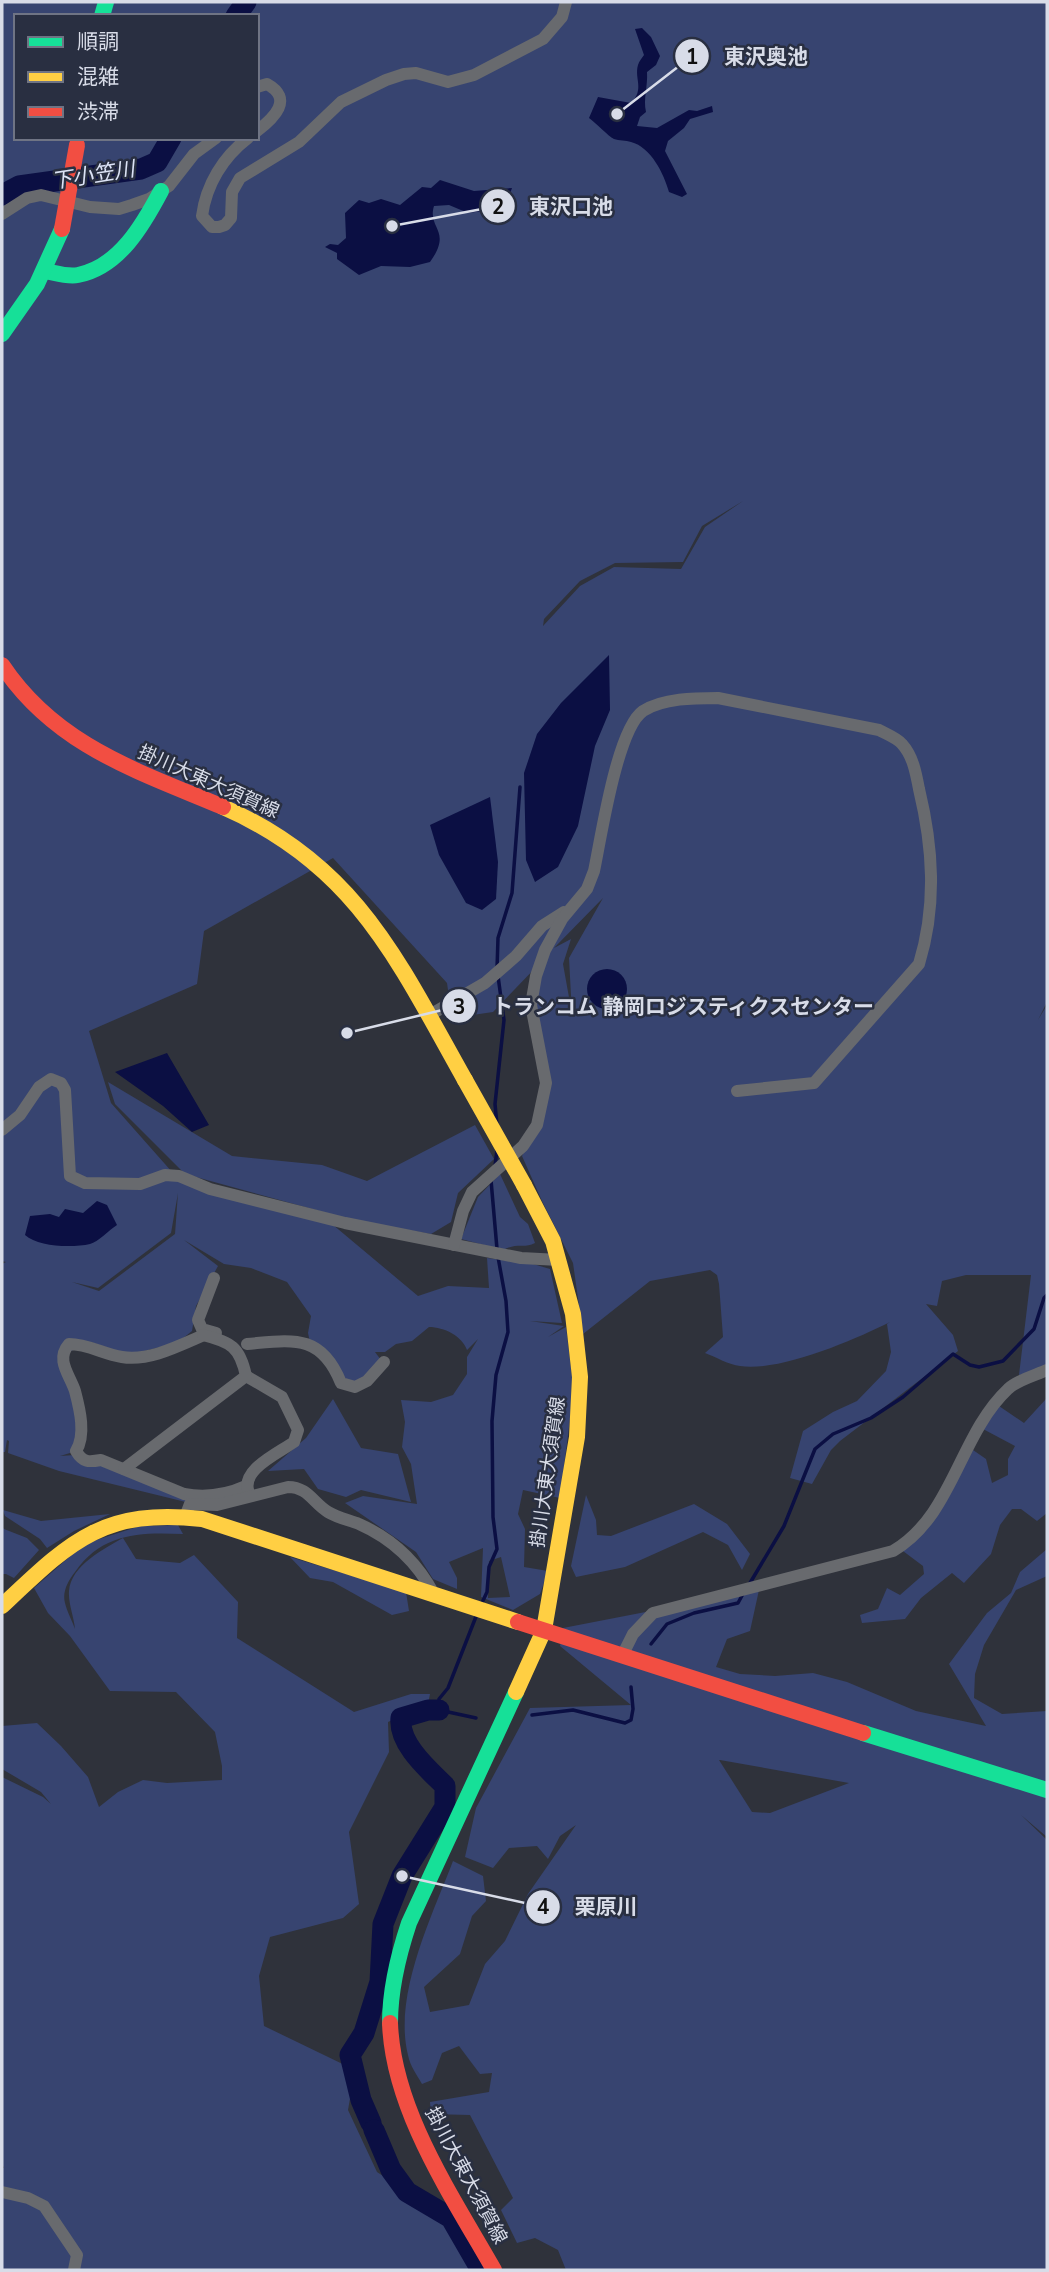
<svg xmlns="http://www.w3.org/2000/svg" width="1049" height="2272" font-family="'Nunito Sans','Noto Sans JP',sans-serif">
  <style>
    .green { fill: #374470; fill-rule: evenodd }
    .water { fill: #0b0f43 }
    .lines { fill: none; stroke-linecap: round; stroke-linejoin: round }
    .stream { stroke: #0b0f43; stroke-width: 3.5 }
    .river { stroke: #0b0f43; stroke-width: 21 }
    .street { stroke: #686a6e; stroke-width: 12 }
    .fast { stroke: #16e098; stroke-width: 16 }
    .slow { stroke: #ffcf43; stroke-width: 16 }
    .jam { stroke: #f24e42; stroke-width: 16 }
    .slow-bridge { stroke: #ffcf43; stroke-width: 16 }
    .jam-bridge { stroke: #f24e42; stroke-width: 16 }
    .labels { text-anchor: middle; stroke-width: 5; stroke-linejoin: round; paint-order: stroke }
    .street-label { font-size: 19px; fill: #d8dce8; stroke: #292f41 }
    .water-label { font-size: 21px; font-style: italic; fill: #dce3f6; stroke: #292f41 }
    .leader { fill: none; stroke: #d8dce8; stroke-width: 2.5 }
    .callout-dot { fill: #d8dce8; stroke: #292f41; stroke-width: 2.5 }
    .mark-label { font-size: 21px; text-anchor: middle; font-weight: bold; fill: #111 }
    .callout-label { font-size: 21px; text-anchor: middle; font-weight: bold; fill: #d8dce8; stroke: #292f41; stroke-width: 5; stroke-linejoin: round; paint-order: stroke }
  </style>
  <rect width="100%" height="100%" fill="#2f323b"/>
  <g class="green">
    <path d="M2 2H1047V1002L1038 1020 1047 1005V1368L1045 1371 1019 1375 1031 1275H966L942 1281 937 1306 926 1304 953 1335 958 1351 840 1441 831 1450 812 1484 790 1478 803 1431 833 1412 857 1401 886 1371 891 1352 887 1324 890 1322C854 1340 780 1372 740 1366 729 1365 716 1357 705 1353L723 1337 719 1284 717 1275 710 1270 650 1281 583 1334 573 1263 542 1201 522 1156 537 1125 546 1083 533 996 540 963 493 1012 452 1018 447 983 333 858 204 931 197 984 89 1031 111 1103 180 1181 326 1219 418 1296 448 1286 489 1288 487 1258 533 1264 550 1269 562 1323 530 1321 564 1326 548 1337 566 1327 572 1376 571 1411 560 1498 523 1490 518 1514 525 1529 524 1567 548 1571 540 1594 513 1610 481 1597 483 1548 449 1562 457 1578V1589L433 1579 416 1552 345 1503 363 1496 417 1504 411 1464 402 1447 405 1422 401 1400 431 1402 453 1395 467 1374V1357L478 1339 467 1350C462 1336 444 1327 429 1327L412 1341 396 1344 385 1352H375L381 1360 355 1387 311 1347 308 1333 311 1316 287 1282 251 1268 224 1264 184 1240 218 1266 196 1306 192 1331 177 1343 128 1355 91 1342 64 1354 81 1443 70 1453 60 1456 75 1455 104 1461 198 1505 59 1471 8 1453 9 1441 7 1440 5 1452H2V1264L6 1262 2 1261ZM16 16H257V138H16ZM743 501 705 527 681 569 614 567 580 586 543 626 544 619 580 581 615 563 683 562 702 526ZM603 898 569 958 572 1014 563 964 571 939 554 948ZM178 1193 175 1234 99 1291 72 1282 98 1288 171 1233ZM501 1557 510 1597 488 1598 489 1561Z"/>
    <path d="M108 1082 232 1156 322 1165 367 1181 475 1125 494 1159 458 1193 451 1222 431 1234 356 1221 185 1174 115 1104Z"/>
    <path d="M500 1174 520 1217 528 1224 535 1243C524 1249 518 1242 503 1250L461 1239 478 1197Z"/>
    <path d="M333 1399 361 1448 398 1454 411 1502 361 1490 346 1497 318 1489 304 1469 268 1471 306 1438Z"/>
    <path d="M1046 1399 1047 1513 1037 1521 1021 1509H1012L1000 1525 991 1554 964 1583 952 1573 921 1598 905 1619 862 1623 860 1615 878 1609 887 1588 900 1595 924 1574 923 1566 903 1551 931 1521 973 1450 986 1459 992 1483 1008 1475V1459L1015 1446 983 1429 999 1406 1024 1423Z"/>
    <path d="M586 1495 596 1520 597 1535 611 1536 694 1504 727 1524 750 1554 742 1570 728 1545 703 1532 625 1567 576 1577 571 1566Z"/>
    <path d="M3 1510 41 1521 110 1514 74 1531 47 1548 40 1539 5 1516Z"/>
    <path d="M178 1525 183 1534C139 1532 102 1533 75 1572 68 1581 62 1592 65 1603 67 1612 72 1620 75 1629 74 1617 68 1603 69 1591 71 1565 104 1549 123 1538L136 1559 180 1563 194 1555 238 1602 237 1638 354 1712 411 1694H430L428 1704 388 1722 389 1752 349 1832 359 1904 343 1918 270 1937 259 1976 264 2026 355 2070 348 2110 377 2172 445 2217 452 2239 470 2270H2V2168H4L2 2163V1777L43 1797 51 1804 41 1792 2 1769V1726L37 1723 61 1746 88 1777 99 1807 118 1792 143 1780 167 1783 222 1780V1766L215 1732 176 1692 110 1691 70 1636 48 1613 34 1588 84 1544 140 1526Z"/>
    <path d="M2 1526 4 1529 27 1538 39 1550 14 1578 6 1574H2Z"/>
    <path d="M1047 1549V1576L1016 1590 984 1645 975 1674 974 1698 1002 1714 1047 1711V1837L1021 1815 1047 1840V2270H566L558 2250 535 2238 517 2243 501 2210 513 2198 470 2115 431 2114 430 2102 489 2092 492 2073 480 2074 459 2046 442 2053 432 2080 422 2084C417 2075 410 2066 408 2055 393 1995 432 1916 453 1861L483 1876 486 1901 472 1916 460 1954 424 1987 430 2012 469 2005 485 1964 505 1941 528 1894 576 1825 560 1836 548 1859 537 1846 509 1848 493 1868 465 1857 476 1808 530 1708 631 1705 560 1646 563 1628 759 1590 750 1631 727 1639 716 1667 740 1674 775 1676 813 1673 847 1682 916 1711 986 1726 949 1664 987 1613 1011 1593 1020 1572ZM719 1760H720L849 1783 770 1813 752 1812Z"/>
    <path d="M290 1557 406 1592 409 1611 392 1615 333 1582 310 1578Z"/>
  </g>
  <g class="water">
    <path d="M642 28 651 37 660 56 656 65 647 72C648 86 643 99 646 112L640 117 637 126 657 128 689 110 697 111 712 106 713 112 690 119 684 128 668 141 665 151 687 194 682 197 669 192C664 174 651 147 631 142 626 140 619 141 614 139 608 136 596 123 589 118L598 97 631 103C645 89 634 79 638 65 639 61 642 58 644 55L635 29Z"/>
    <path d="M440 180 474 191 512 188 505 208 468 213 449 205 434 206C427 229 453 230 430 262L410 267 381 266 359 275 337 259V253L325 247 330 244 338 245 346 238 345 213 359 200 369 203 381 199 400 205 422 187 431 188Z"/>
    <path d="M609 655 610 710 595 746 578 826 558 867 535 882 526 860 524 773 537 734 561 703Z"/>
    <path d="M490 797 498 862 496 899 482 910 466 903 439 855 430 825Z"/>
    <circle cx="607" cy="989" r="20"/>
    <path d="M167 1053 209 1125 192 1132 163 1106 115 1072Z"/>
    <path d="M97 1201 107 1205 117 1225C109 1230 98 1242 90 1244 72 1248 38 1247 25 1235L30 1216 50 1214 59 1217 65 1209 83 1213Z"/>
  </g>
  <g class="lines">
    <g class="stream">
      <path d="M497 969 498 938 512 893 520 787"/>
      <path d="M497 1125 495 1104 504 1020 498 976"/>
      <path d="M495 1166 497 1150"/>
      <path d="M491 1180 497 1249"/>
      <path d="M750 1583 784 1526 815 1449 833 1434 871 1418 903 1397 953 1354 970 1365 979 1367 1003 1361 1034 1329 1044 1298 1047 1295"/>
      <path d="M480 1607 487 1592 489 1567 497 1549 493 1517 492 1421 496 1375 508 1332 506 1301 498 1257"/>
      <path d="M651 1644 667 1624 694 1613 738 1603 744 1592"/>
      <path d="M532 1715 573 1710 625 1723 631 1720 633 1709 631 1687"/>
      <path d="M476 1718 439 1710V1699L448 1688 477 1614"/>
    </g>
    <g class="river">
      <path d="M236 16 246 2"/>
      <path d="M2 195 19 186 141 169 157 162 171 138"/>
      <path d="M371 2123 361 2100 350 2055 364 2033 380 1982 383 1924 402 1876 445 1807V1786C429 1770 398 1744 401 1718L428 1710H439"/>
      <path d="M374 2130 391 2170 407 2192 451 2218 481 2270"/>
    </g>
    <g class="street">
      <path d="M257 87 267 84C294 99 274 118 257 131"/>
      <path d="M248 138C223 157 206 185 202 216L212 227H219L225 225 231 218 232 192 240 178 299 142 341 102 386 80 404 74 416 73 448 82 474 75 543 39 562 17 566 2"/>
      <path d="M2 214 27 198 41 195 90 207 119 209 132 205 149 199 169 186 194 154 216 138"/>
      <path d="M428 1016 485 983 516 956 542 926 564 912"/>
      <path d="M2 1130 20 1115 39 1087 51 1079 61 1083 65 1090 70 1176 85 1183 140 1184 165 1175 179 1176 210 1189 345 1223 521 1258 559 1260"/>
      <path d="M454 1245 463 1211 472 1192 523 1146 537 1125 546 1083 531 1005 536 976 545 950 562 919 587 889 594 871C601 838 617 729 643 711 663 698 695 698 718 698L879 730C886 734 897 738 902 744 913 756 916 773 919 789 933 847 937 905 919 964L814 1083 737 1091"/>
      <path d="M214 1278 198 1320 202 1329 216 1333"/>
      <path d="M211 1332C184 1343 151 1362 122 1357 103 1354 88 1344 69 1344 55 1360 70 1375 75 1391 80 1410 86 1435 76 1451 83 1463 89 1462 101 1460L184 1494C206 1498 226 1495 246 1486"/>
      <path d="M247 1344C292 1340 321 1333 341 1383L355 1387 367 1381 384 1362"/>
      <path d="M246 1376 282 1397 298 1430 294 1442C279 1453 239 1470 249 1493"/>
      <path d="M124 1469 246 1376C240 1347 231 1342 203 1335"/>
      <path d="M185 1517 190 1504 217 1505 288 1487C308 1487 313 1503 328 1512 338 1518 349 1520 359 1524 393 1539 417 1562 434 1594"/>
      <path d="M622 1656 633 1634 653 1613 893 1551C953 1516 959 1435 1008 1389 1017 1380 1036 1375 1047 1370"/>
      <path d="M2 2192 28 2198 44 2206 77 2255 74 2270"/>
    </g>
    <g class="fast">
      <path d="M102 16 106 2"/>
      <path d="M45 271C56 273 67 277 78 275 119 267 143 225 161 191"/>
      <path d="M2 334 37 284 62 229"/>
      <path d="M863 1733 1047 1790"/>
      <path d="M390 2023C390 1988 398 1956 409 1923L516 1692"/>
    </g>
    <g class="slow">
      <path d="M223 807C356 865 398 961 465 1080"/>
      <path d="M2 1606C70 1542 102 1508 202 1519L518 1622"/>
      <path d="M516 1692 544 1630 577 1437 580 1377 573 1314 553 1241 524 1185"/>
    </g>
    <g class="jam">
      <path d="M2 665C56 746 138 771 223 807"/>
      <path d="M518 1622 863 1733"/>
      <path d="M390 2023C393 2110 452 2196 494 2270"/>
    </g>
    <path class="slow-bridge" d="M465 1080 524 1185"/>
    <path class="jam-bridge" d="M62 229 77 145"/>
  </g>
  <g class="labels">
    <g class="street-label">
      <text transform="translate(209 781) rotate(24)" y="7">掛川大東大須賀線</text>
      <text transform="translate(547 1472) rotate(-82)" y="7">掛川大東大須賀線</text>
      <text transform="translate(467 2175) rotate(62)" y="7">掛川大東大須賀線</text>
    </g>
    <g class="water-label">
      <text transform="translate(93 175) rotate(-9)" y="7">下小笠川</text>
    </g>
  </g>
  <path class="leader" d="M617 114L692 56M392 226L498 206M347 1033L459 1006M402 1876L543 1907"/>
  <g class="callout-dot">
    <circle cx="617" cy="114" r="7"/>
    <circle cx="392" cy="226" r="7"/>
    <circle cx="347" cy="1033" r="7"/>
    <circle cx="402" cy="1876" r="7"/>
    <circle cx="692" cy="56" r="18"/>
    <circle cx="498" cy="206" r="18"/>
    <circle cx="459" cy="1006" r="18"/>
    <circle cx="543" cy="1907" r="18"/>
  </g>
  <g class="mark-label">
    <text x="692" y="64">1</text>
    <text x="498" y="214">2</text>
    <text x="459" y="1014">3</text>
    <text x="543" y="1914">4</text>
  </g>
  <g class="callout-label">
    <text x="766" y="64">東沢奥池</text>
    <text x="571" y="214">東沢口池</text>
    <text x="683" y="1014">トランコム 静岡ロジスティクスセンター</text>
    <text x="606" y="1914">栗原川</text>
  </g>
  <rect width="1049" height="2272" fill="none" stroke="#d8dce8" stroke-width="7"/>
  <rect x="14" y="14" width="245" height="126" fill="#292f41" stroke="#6f7484" stroke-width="2"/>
  <rect x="28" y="37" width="35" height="10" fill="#16e098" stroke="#6f7484" stroke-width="2"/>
  <text x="77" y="49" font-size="21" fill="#d8dce8">順調</text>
  <rect x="28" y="72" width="35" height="10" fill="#ffcf43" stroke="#6f7484" stroke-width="2"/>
  <text x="77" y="84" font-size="21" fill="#d8dce8">混雑</text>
  <rect x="28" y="107" width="35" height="10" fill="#f24e42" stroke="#6f7484" stroke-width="2"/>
  <text x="77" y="119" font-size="21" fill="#d8dce8">渋滞</text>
</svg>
